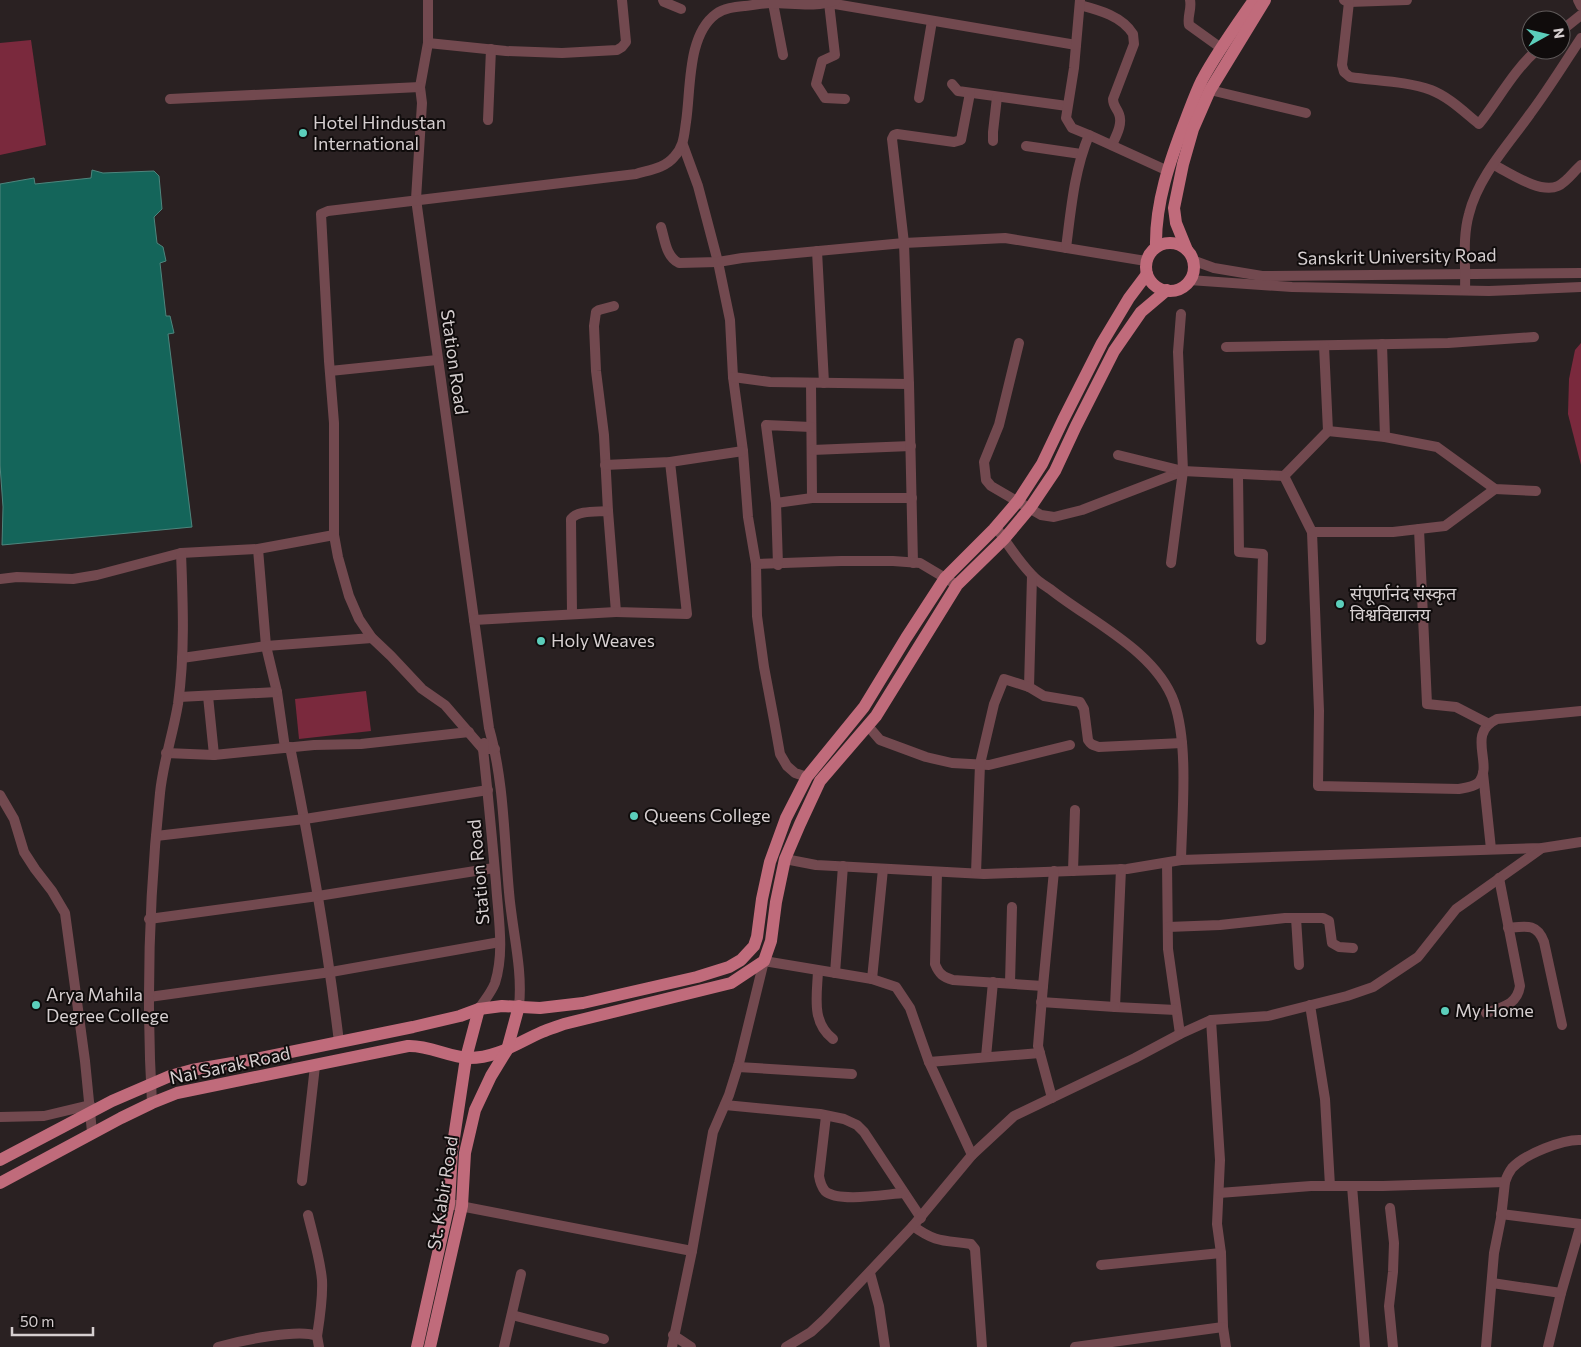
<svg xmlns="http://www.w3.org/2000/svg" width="1581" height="1347" font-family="Commissioner,'Noto Sans Devanagari',sans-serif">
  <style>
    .green { fill: #7a293d }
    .water { fill: #14655a; stroke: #4e857d }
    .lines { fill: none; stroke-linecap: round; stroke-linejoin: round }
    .minor { stroke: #72494f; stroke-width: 10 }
    .major { stroke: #c06b7b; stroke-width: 12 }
    .poi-dot { fill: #5bcebb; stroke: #100c0c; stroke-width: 2 }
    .labels { text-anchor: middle; stroke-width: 4; stroke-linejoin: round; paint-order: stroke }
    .poi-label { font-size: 18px; fill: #d6cfd0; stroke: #100c0c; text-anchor: start }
    .street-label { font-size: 18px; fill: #d6cfd0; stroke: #100c0c }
  </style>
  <rect width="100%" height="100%" fill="#2a2122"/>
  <g class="green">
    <path d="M31 40 46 145 0 155V43Z"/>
    <path d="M1581 343V465L1568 414 1569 379 1575 350Z"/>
    <path d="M366 691 371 731 299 739 295 699Z"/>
  </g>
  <path class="water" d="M92 170 103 173 154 171 159 176 162 209 154 217 157 243 163 247 166 261 160 263 166 316H170L174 333 168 334 192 527 2 545 3 507 0 465V184L34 178 35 184 91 178Z"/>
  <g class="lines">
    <g class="minor">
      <path d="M428 0V43L420 87 422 103 416 199 489 728C504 781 504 837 509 892 512 930 523 969 519 1006"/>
      <path d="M663 0 664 2 681 9"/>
      <path d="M1190 0C1192 9 1187 16 1189 25L1221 48"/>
      <path d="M1344 0 1349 2 1407 0"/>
      <path d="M1578 0 1581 6"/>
      <path d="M1349 2 1342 65 1344 72 1350 77C1376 81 1406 81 1431 90 1449 97 1464 112 1479 124 1499 99 1513 71 1537 50"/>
      <path d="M773 3 783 55"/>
      <path d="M1080 5C1099 10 1122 16 1133 34L1134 44 1113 99C1113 106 1117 108 1119 114 1123 124 1116 136 1112 145"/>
      <path d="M1561 31 1581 15"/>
      <path d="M428 43 506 51 562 53 617 50 622 47 626 42 622 0"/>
      <path d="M952 84 958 91 1067 106"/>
      <path d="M1210 90 1306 113"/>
      <path d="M919 98 932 21"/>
      <path d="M170 99 420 87"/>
      <path d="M845 99 825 98 816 84 822 61 835 55 829 3 1076 45"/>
      <path d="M488 120 491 49"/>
      <path d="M1089 135 1168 171"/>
      <path d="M993 141V132L997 97"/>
      <path d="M683 145 698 186 718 262 730 320 733 377 743 451 748 517 756 564 757 616 764 667 774 720 780 754 787 766 795 773 807 777"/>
      <path d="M1026 146 1081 154"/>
      <path d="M1494 165C1510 173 1540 194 1558 186 1567 182 1574 171 1581 165"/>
      <path d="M661 227C665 240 666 257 679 263L718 262 742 258 904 243 1005 238 1146 261"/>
      <path d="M1066 248C1071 210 1074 171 1089 135L1072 128 1066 118 1074 68 1080 0"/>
      <path d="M817 251 824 383"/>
      <path d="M1192 260 1214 268 1262 276 1581 273"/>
      <path d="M1189 280 1292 287 1489 291 1581 287"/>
      <path d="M1465 290C1466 264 1462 239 1469 214 1478 177 1508 145 1530 114 1548 90 1564 64 1581 38"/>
      <path d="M614 306 599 310 596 312 594 326 596 371 604 435 608 511 616 612 687 614 670 462"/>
      <path d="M1019 343 999 425 984 462 986 480 991 486 1041 515 1054 517 1082 510 1183 471"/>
      <path d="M1382 344 1385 437"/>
      <path d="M1226 347 1448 343 1534 337"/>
      <path d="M330 371 437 360"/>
      <path d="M733 377 770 382 909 384"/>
      <path d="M811 383 812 498"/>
      <path d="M1328 431 1385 437 1437 447 1495 489 1536 491"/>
      <path d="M812 450 911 446"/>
      <path d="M1118 455 1183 471 1284 476 1328 431 1324 346"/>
      <path d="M605 465 670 462 743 451"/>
      <path d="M1238 475 1239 552 1263 554 1261 640"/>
      <path d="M1284 476 1312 532 1319 711 1318 786 1459 789C1464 788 1473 787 1478 783 1495 765 1465 734 1497 719L1581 711"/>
      <path d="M776 503 812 498H912"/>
      <path d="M996 527C1007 543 1018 561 1032 575 1037 581 1044 585 1050 589 1090 621 1156 651 1174 702 1189 745 1182 814 1181 860L1542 848 1581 842"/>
      <path d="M1419 529 1427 704 1456 707 1487 723"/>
      <path d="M1312 532H1393L1445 526 1495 489"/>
      <path d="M258 549 266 646 277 692 285 748"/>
      <path d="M913 563 909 384 904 243 892 139 894 135 897 134 954 142 961 140 970 93"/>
      <path d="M1171 563 1183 471 1178 352 1181 314"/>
      <path d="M756 564 841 561H893L920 563 957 585"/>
      <path d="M778 565 776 503 766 425 811 427"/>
      <path d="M0 579 17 577 73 579 97 575 181 553 258 549 334 535"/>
      <path d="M572 614 571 519C578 510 597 512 608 511"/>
      <path d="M474 620 616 612"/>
      <path d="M182 658 266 646 372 638"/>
      <path d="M1029 687 1032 576"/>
      <path d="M208 696 214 755"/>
      <path d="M179 697 277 692"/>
      <path d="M868 726 880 740 926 757 952 763 989 765 1070 745"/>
      <path d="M290 747C310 845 327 943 339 1042"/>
      <path d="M495 749H483L445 705 422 689 391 656 372 638 359 619 349 596 338 557 334 535V423L329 361 321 214 328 211 636 174C649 170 665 168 674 157 684 147 684 135 686 122 691 89 687 35 716 14 724 8 735 7 745 6 754 5 763 3 772 3 793 3 816 8 836 0"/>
      <path d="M166 753 214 755 314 745 361 744 469 732"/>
      <path d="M1483 773 1491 849"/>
      <path d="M0 795 14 819 24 852 35 869 52 891 65 913 85 1061 92 1132"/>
      <path d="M156 836 305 819 488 790"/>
      <path d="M785 859 816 865 984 874 1127 869 1181 860"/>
      <path d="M1167 863 1168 949 1180 1034"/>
      <path d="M1121 869 1115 1007 1176 1010"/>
      <path d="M1073 871 1075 810"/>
      <path d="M937 872 935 964C939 974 943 977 953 980L1043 986"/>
      <path d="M976 873 980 764 994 704 1004 679 1029 687 1044 696 1080 702 1084 709 1088 740C1091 745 1093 745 1099 747L1182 743"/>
      <path d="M1296 918 1299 965"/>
      <path d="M149 919 318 896 494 868"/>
      <path d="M1168 927 1220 925 1285 918H1323L1329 921 1332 943 1339 947 1353 948"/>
      <path d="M1508 928C1526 926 1537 923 1544 942L1562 1025"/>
      <path d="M818 971C817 996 811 1022 833 1039"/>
      <path d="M835 973 843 866"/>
      <path d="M872 979 883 869"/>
      <path d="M1010 983 1012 907"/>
      <path d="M149 997 331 972 500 942"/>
      <path d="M1041 1002 1115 1007"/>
      <path d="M1310 1005 1325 1099 1330 1186"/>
      <path d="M479 1009C484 1001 491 993 495 983 505 951 498 916 496 883 492 838 488 794 483 749L484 743"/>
      <path d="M1486 1013C1502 1007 1517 1005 1520 986L1499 878"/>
      <path d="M1211 1020 1220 1160 1217 1224 1221 1253 1223 1327 1226 1347"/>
      <path d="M986 1057 993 982"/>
      <path d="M929 1062 1040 1053"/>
      <path d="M738 1067 852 1074"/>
      <path d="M1052 1098 1038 1046 1043 986 1054 871"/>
      <path d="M152 1103C146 999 149 896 160 793 163 763 173 734 178 704 185 654 183 604 181 553"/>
      <path d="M725 1105 820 1114 844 1119 857 1125 864 1132 921 1218"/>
      <path d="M826 1116 819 1176C820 1182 821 1186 825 1191 838 1203 887 1194 904 1193"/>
      <path d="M0 1117 44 1116 90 1105"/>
      <path d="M302 1181 315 1066"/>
      <path d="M1352 1186 1365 1347"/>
      <path d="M1219 1193 1311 1186H1383L1505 1182C1507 1176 1509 1172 1512 1168 1525 1154 1563 1139 1581 1140"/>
      <path d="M455 1205 692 1251"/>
      <path d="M1390 1208 1394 1243 1393 1272 1389 1306 1393 1347"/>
      <path d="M1501 1214 1581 1224 1561 1293 1548 1347"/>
      <path d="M308 1215C313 1236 320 1258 322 1280 323 1299 320 1317 317 1336"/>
      <path d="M913 1226C936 1243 944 1240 971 1244L975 1249 982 1347"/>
      <path d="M1101 1265 1221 1253"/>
      <path d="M870 1273 879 1306 885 1347"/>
      <path d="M1492 1283 1561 1293"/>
      <path d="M512 1315 604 1339"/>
      <path d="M673 1335 691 1347"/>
      <path d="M218 1347C239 1341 299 1328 317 1336L319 1347"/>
      <path d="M504 1347 521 1274"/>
      <path d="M672 1347 692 1251 713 1132 729 1095 739 1063 764 961 872 979 896 987 910 1008 929 1062 972 1155"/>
      <path d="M786 1347 811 1332 825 1319 913 1226 972 1155 1014 1116 1135 1058 1180 1034 1211 1020 1268 1016 1347 996 1373 987 1418 957 1456 909 1542 848"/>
      <path d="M1075 1347 1223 1327"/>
      <path d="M1486 1347 1494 1253 1501 1218 1505 1182"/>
    </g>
    <g class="major">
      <circle cx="1170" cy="267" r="24"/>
      <path d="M1156 247C1155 203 1170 160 1186 119 1191 106 1196 92 1202 80 1217 52 1236 26 1254 0"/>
      <path d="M1187 250 1176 223 1174 208 1183 164 1193 129 1210 90 1265 0"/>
      <path d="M0 1160 112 1101 170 1076 192 1070 261 1058 413 1027 460 1016 479 1009 502 1006 540 1008 583 1003 697 977 729 967 741 960 754 946 757 937 762 899 770 862 786 818 807 777 864 707 906 638 945 578 994 529 1018 501 1042 464 1063 420 1102 343 1129 298 1147 274"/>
      <path d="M0 1183 121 1118 152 1103 177 1093 408 1046C429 1045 448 1057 469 1058 497 1058 517 1043 542 1032 549 1029 556 1027 564 1024L731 983 764 961 771 941 776 902 785 859 800 824 820 781 876 716 957 585 1004 539 1030 508 1055 471 1076 426 1114 351 1141 312 1167 290"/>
      <path d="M417 1347 449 1204 452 1151 466 1058 479 1009"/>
      <path d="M430 1347 462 1206 465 1153 475 1110 491 1076 507 1050 519 1006"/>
    </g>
  </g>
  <g class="poi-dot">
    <circle cx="303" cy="133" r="5"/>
    <circle cx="1340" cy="604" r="5"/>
    <circle cx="541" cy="641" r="5"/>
    <circle cx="634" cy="816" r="5"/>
    <circle cx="36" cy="1005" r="5"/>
    <circle cx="1445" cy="1011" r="5"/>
  </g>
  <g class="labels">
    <g class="poi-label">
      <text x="313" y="129">Hotel Hindustan<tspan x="313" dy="21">International</tspan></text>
      <text x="1350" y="600">संपूर्णानंद संस्कृत<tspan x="1350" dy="21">विश्वविद्यालय</tspan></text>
      <text x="551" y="647">Holy Weaves</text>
      <text x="644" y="822">Queens College</text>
      <text x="46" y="1001">Arya Mahila<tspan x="46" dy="21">Degree College</tspan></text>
      <text x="1455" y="1017">My Home</text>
    </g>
    <g class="street-label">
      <text transform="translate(1397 257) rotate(-1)" y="6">Sanskrit University Road</text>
      <text transform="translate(454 362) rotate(82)" y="6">Station Road</text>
      <text transform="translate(479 872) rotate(-95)" y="6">Station Road</text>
      <text transform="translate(230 1066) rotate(-12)" y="6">Nai Sarak Road</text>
      <text transform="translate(443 1193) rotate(-81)" y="6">St. Kabir Road</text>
    </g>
  </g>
  <g transform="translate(1546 35) rotate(82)"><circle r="24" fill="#100c0c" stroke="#5f5a5a"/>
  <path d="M0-4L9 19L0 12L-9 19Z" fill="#5bcebb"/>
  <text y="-8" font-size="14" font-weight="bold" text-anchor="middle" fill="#d6cfd0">N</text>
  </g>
  <path d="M12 1327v8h81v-8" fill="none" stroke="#d6cfd0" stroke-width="2.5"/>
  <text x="20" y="1327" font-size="15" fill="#d6cfd0" stroke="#100c0c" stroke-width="4" paint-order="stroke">50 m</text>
</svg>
